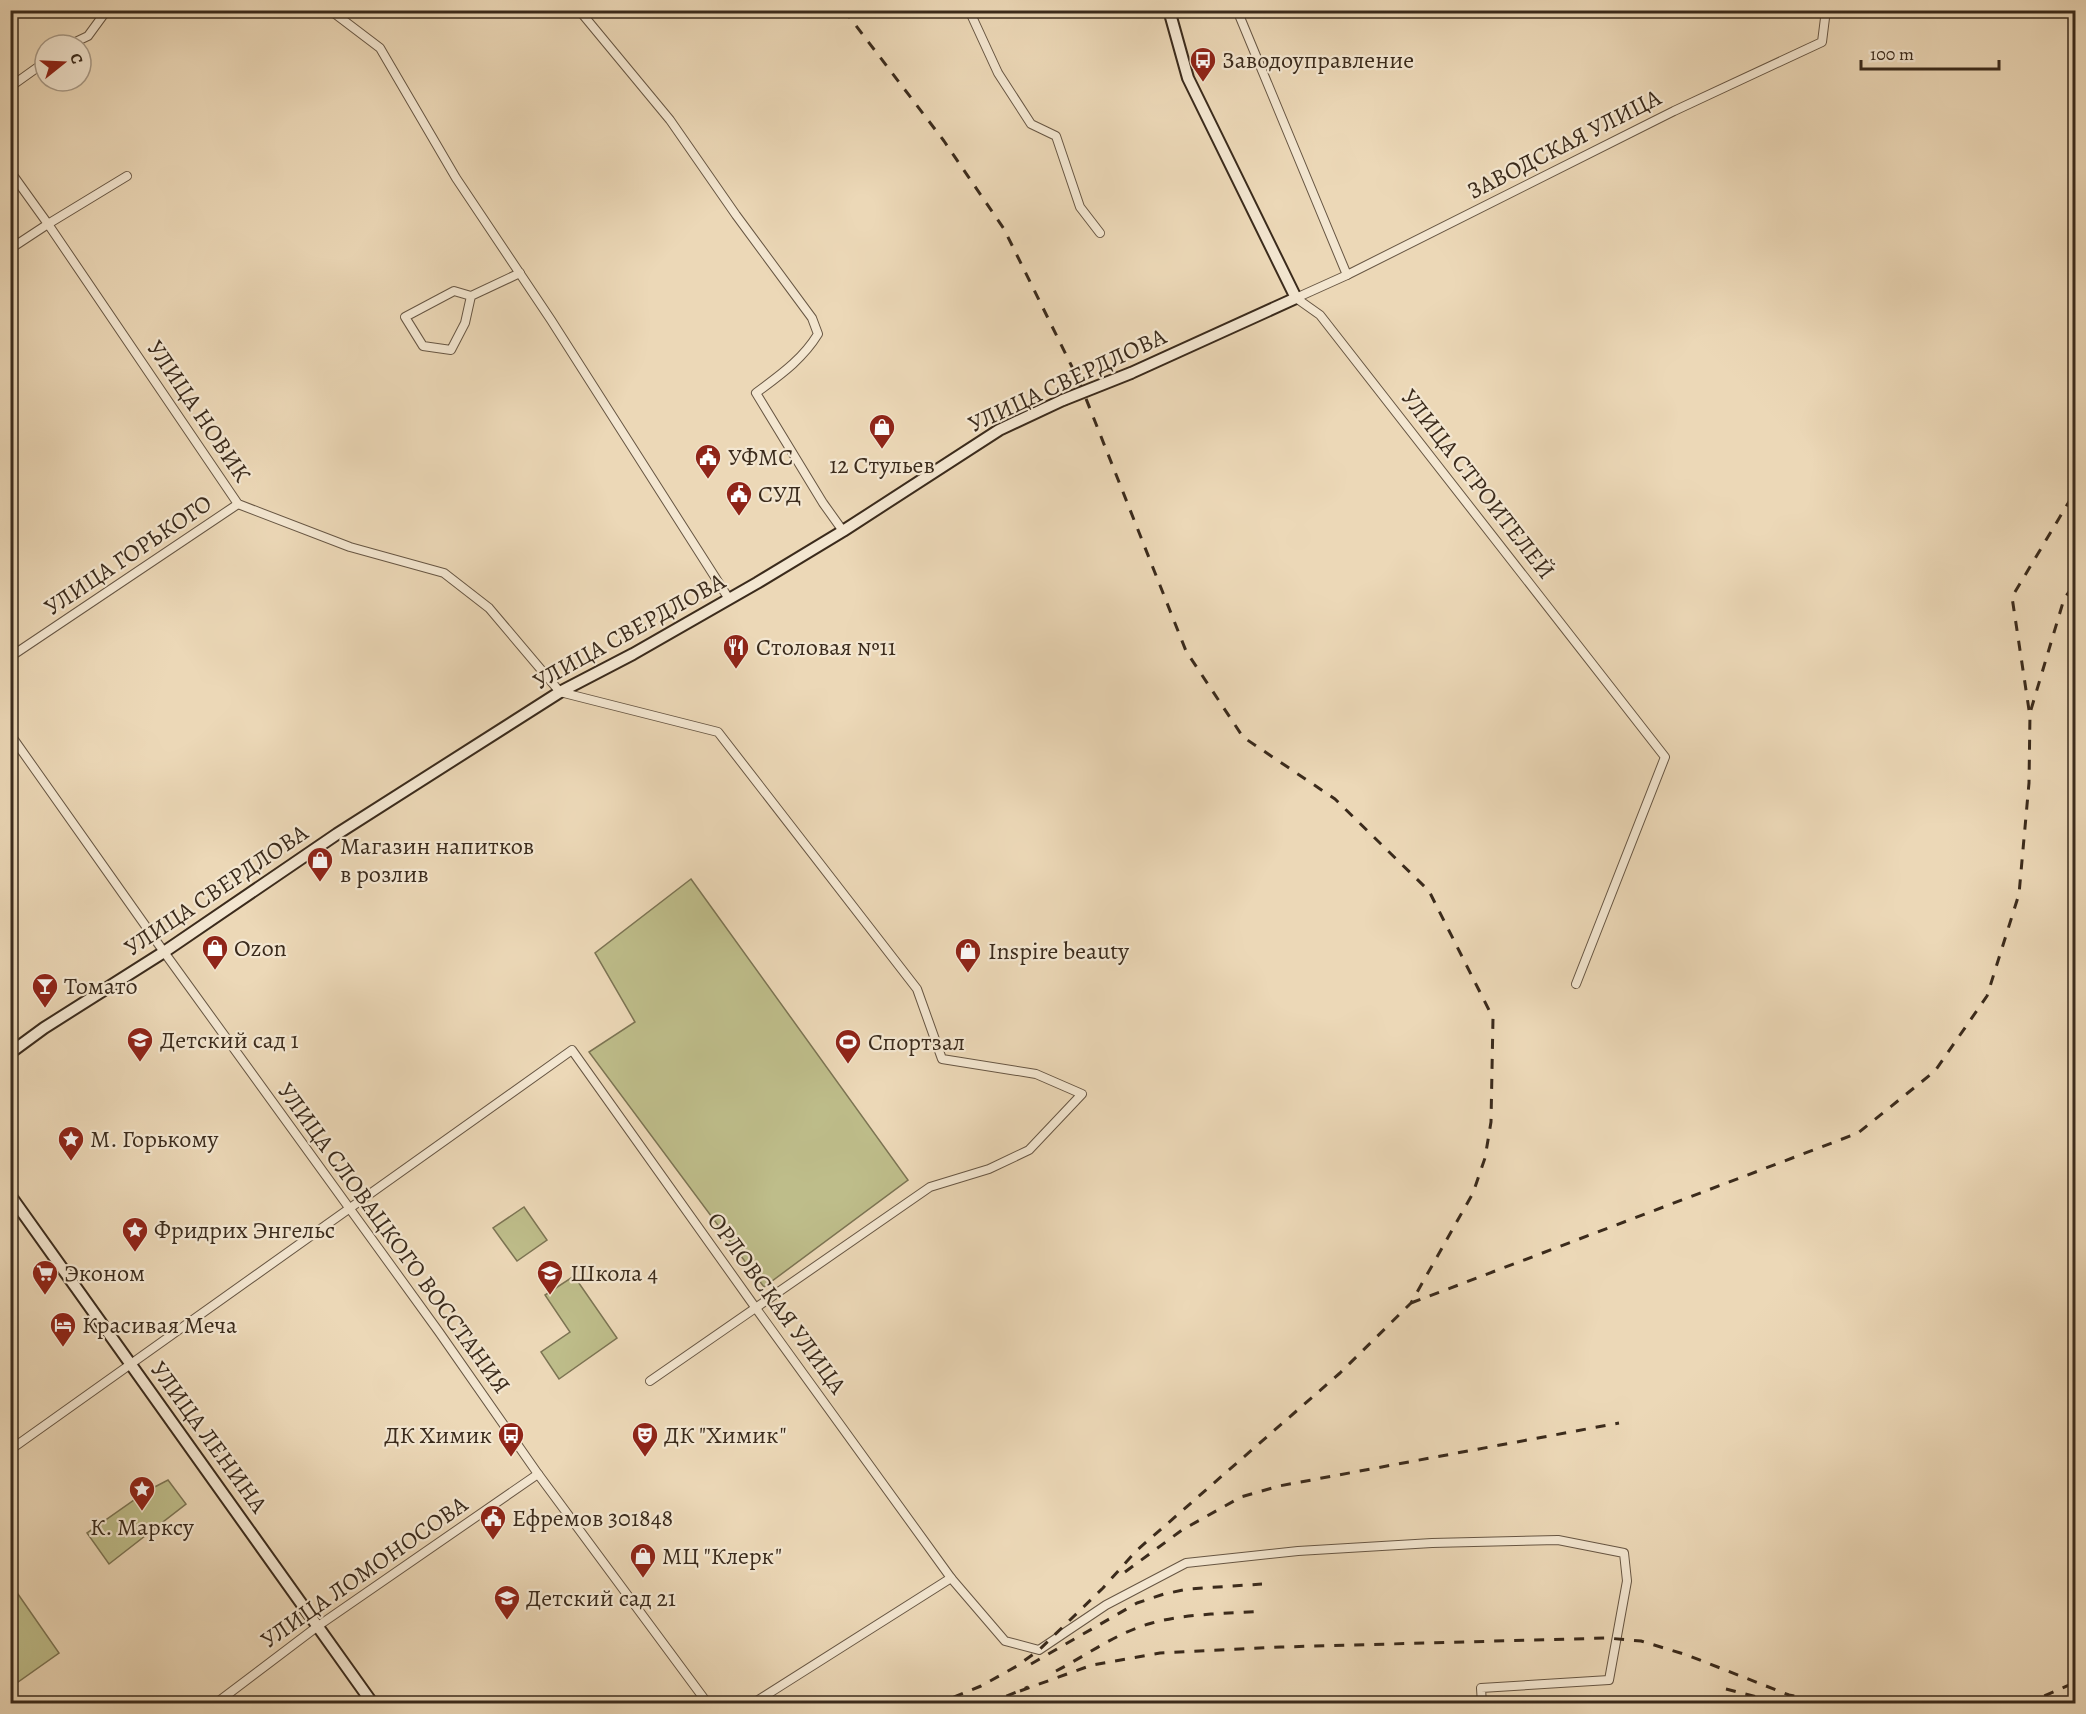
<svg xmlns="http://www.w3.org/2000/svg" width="2086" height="1714" font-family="Alegreya,serif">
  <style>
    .green { fill: #bebd8a; stroke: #7c7453; stroke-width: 1.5 }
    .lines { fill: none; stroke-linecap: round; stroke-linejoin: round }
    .street-casing { stroke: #675643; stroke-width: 10 }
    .secondary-casing { stroke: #3b2b1c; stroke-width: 14 }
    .street { stroke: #f3e6d0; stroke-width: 8 }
    .secondary { stroke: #f3e6d0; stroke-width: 10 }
    .rail { stroke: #3b2b1c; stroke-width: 3; stroke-dasharray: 10 10; stroke-linecap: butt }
    .secondary-bridge-casing { stroke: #3b2b1c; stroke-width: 14; stroke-linecap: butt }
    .secondary-bridge { stroke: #f3e6d0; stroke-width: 10 }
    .labels { text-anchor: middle; stroke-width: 4.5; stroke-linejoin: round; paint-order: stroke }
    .poi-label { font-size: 24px; fill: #3b2b1c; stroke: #f3e6d0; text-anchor: start }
    .street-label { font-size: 24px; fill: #3b2b1c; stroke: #f3e6d0 }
  </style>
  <rect width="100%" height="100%" fill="#ecd8b7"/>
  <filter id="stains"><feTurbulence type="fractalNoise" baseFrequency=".00333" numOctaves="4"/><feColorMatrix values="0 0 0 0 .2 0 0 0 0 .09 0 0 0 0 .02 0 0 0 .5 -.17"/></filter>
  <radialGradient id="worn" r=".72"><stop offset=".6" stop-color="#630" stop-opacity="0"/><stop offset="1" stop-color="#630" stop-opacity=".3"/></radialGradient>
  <g class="green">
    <path d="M691 879 908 1180 764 1287 589 1052 635 1022 595 953Z"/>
    <path d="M524 1207 547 1240 517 1261 493 1228Z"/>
    <path d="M574 1276 617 1338 559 1379 541 1352 570 1332 545 1295Z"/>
    <path d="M168 1480 186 1504 109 1564 87 1533 147 1491Z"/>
    <path d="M11 1584 59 1653 11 1687H10Z"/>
  </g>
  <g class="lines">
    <g class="street-casing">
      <g id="street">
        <path d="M330 10 380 48 456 178 551 320 729 599"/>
        <path d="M579 10 670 120 736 215 812 318 818 334C802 360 780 375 756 393L823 503 843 531"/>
        <path d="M969 10 998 73 1031 124 1056 136 1080 207 1100 233"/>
        <path d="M1237 10 1347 275"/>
        <path d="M69 45 88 36 107 10"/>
        <path d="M10 87 45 62"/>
        <path d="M10 171 48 224 238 504 350 547 444 573 489 608 560 692 718 732 917 989 942 1059 1036 1074 1082 1094 1029 1150 989 1169 930 1187 650 1381"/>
        <path d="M10 249 48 224 127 176"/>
        <path d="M471 296 454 291 405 317 423 346 451 350 465 323 471 296 520 273"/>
        <path d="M10 657 238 504"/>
        <path d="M10 734 164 952 439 1332 538 1474 708 1704"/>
        <path d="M1576 984 1665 757 1320 315 1296 298 1347 275 1674 111 1822 42 1826 10"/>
        <path d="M10 1450 572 1050 755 1307 951 1578 1005 1641 1039 1650 1106 1605 1186 1563 1298 1551 1432 1543 1558 1540 1624 1553 1627 1581 1609 1680 1481 1688 1482 1704"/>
        <path d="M215 1704 318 1626 538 1474"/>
        <path d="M752 1704 951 1578"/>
      </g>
    </g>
    <g class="secondary-casing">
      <g id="secondary">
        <path d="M1131 373 1296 298 1188 78 1169 10"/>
        <path d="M10 1053 44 1028 164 952 337 834 560 692 633 654 757 583 843 531 999 430 1063 400"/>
        <path d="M10 1195 373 1704"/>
      </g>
    </g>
    <use href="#street" class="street"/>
    <use href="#secondary" class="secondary"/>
    <g class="rail">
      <path d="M844 10 944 141 1004 229 1079 381 1186 651 1243 737 1335 799 1429 891 1493 1018 1491 1122 1485 1158 1473 1193 1411 1303 1340 1373 1136 1551 1103 1588 1039 1650 1017 1666 981 1686 937 1704"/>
      <path d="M2029 710 2012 597 2076 490"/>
      <path d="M1411 1303 1858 1133 1935 1071 1987 996 2019 894 2029 783 2030 713 2064 599 2076 582"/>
      <path d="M1125 1572 1182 1530 1241 1497 1279 1486 1619 1423"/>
      <path d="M1031 1664 1137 1603 1164 1594 1188 1589 1262 1584"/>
      <path d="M1056 1671C1087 1655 1118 1632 1152 1623 1187 1613 1227 1614 1263 1611"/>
      <path d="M1726 1689 1777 1702 1795 1704"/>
      <path d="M1020 1691 1092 1665 1160 1653 1281 1647 1607 1638 1641 1641 1687 1655 1789 1695 1818 1701 1851 1704"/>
      <path d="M988 1704 1028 1687"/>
      <path d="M1913 1704 1968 1698"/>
      <path d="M2026 1704 2076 1682"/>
    </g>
    <g class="secondary-bridge-casing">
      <path id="secondary-bridge" d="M1063 400 1131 373"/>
    </g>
    <use href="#secondary-bridge" class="secondary-bridge"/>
  </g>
  <defs>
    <g id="bus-pin" transform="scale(1.35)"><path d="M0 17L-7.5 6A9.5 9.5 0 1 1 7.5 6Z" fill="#8f2418" stroke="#f3e6d0"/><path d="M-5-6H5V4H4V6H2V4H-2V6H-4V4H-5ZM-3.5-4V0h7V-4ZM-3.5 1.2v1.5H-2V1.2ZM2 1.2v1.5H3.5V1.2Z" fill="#fff"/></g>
    <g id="shop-pin" transform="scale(1.35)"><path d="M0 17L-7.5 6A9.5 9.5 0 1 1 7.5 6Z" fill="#8f2418" stroke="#f3e6d0"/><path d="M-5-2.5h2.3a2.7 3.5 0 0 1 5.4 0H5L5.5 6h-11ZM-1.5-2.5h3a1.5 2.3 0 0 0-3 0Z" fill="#fff"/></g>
    <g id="civic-pin" transform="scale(1.35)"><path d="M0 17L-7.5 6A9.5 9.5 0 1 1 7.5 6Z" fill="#8f2418" stroke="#f3e6d0"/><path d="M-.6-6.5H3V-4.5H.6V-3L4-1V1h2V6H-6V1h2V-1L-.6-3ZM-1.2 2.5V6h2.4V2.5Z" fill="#fff"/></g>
    <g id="restaurant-pin" transform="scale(1.35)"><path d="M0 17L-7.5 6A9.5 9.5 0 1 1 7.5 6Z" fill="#8f2418" stroke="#f3e6d0"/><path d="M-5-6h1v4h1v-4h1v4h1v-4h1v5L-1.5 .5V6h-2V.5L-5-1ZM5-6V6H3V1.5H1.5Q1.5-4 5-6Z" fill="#fff"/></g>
    <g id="bar-pin" transform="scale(1.35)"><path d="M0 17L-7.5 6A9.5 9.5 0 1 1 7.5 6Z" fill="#8f2418" stroke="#f3e6d0"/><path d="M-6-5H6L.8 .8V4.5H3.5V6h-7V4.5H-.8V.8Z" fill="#fff"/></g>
    <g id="school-pin" transform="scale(1.35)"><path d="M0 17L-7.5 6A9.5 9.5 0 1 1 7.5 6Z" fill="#8f2418" stroke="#f3e6d0"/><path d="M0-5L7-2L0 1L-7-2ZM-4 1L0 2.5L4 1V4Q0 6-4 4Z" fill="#fff"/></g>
    <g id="stadium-pin" transform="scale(1.35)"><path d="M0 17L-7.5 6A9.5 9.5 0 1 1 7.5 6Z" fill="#8f2418" stroke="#f3e6d0"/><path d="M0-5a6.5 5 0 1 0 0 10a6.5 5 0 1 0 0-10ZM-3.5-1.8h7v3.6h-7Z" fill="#fff"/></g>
    <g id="sight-pin" transform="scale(1.35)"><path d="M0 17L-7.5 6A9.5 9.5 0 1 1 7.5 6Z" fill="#8f2418" stroke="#f3e6d0"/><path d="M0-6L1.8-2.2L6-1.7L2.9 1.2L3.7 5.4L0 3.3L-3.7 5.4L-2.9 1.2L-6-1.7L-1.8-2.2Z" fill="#fff"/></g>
    <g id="supermarket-pin" transform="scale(1.35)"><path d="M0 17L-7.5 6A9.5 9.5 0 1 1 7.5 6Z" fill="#8f2418" stroke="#f3e6d0"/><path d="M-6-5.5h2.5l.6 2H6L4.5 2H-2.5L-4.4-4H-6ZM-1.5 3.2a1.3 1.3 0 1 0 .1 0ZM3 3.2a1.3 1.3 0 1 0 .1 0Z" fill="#fff"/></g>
    <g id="hotel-pin" transform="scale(1.35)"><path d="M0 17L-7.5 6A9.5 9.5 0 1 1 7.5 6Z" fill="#8f2418" stroke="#f3e6d0"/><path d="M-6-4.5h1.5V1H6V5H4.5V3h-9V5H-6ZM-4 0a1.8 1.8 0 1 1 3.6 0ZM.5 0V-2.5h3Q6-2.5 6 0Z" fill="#fff"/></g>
    <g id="theatre-pin" transform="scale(1.35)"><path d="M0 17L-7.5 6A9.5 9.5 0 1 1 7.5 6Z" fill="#8f2418" stroke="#f3e6d0"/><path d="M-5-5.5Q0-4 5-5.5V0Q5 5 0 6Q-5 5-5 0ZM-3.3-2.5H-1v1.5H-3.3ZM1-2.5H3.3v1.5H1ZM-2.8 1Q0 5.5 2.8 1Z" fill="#fff"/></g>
  </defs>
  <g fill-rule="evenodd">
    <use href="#bus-pin" x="1203" y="60"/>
    <use href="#shop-pin" x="882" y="427"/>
    <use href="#civic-pin" x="708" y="457"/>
    <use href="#civic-pin" x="739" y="494"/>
    <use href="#restaurant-pin" x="736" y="647"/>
    <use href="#shop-pin" x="320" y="860"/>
    <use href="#shop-pin" x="215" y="948"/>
    <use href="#shop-pin" x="968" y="951"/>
    <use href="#bar-pin" x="45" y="986"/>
    <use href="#school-pin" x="140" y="1040"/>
    <use href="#stadium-pin" x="848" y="1042"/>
    <use href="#sight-pin" x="71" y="1139"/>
    <use href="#sight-pin" x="135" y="1230"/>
    <use href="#supermarket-pin" x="45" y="1273"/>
    <use href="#school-pin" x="550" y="1273"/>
    <use href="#hotel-pin" x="63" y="1325"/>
    <use href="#bus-pin" x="511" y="1435"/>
    <use href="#theatre-pin" x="645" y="1435"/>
    <use href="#sight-pin" x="142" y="1489"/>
    <use href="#civic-pin" x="493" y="1518"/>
    <use href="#shop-pin" x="643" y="1556"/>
    <use href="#school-pin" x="507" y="1598"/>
  </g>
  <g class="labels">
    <g class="poi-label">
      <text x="1222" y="68">Заводоуправление</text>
      <text x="728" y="465">УФМС</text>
      <text x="882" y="473" text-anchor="middle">12 Стульев</text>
      <text x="758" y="502">СУД</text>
      <text x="756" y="655">Столовая №11</text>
      <text x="340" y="854">Магазин напитков<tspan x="340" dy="28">в розлив</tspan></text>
      <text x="234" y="956">Ozon</text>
      <text x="988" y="959">Inspire beauty</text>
      <text x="64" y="994">Томато</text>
      <text x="160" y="1048">Детский сад 1</text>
      <text x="868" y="1050">Спортзал</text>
      <text x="90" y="1147">М. Горькому</text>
      <text x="154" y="1238">Фридрих Энгельс</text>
      <text x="64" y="1281">Эконом</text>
      <text x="570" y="1281">Школа 4</text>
      <text x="82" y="1333">Красивая Меча</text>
      <text x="492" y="1443" text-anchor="end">ДК Химик</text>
      <text x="664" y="1443">ДК "Химик"</text>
      <text x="512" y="1526">Ефремов 301848</text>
      <text x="142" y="1535" text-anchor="middle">К. Марксу</text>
      <text x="662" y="1564">МЦ "Клерк"</text>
      <text x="526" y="1606">Детский сад 21</text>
    </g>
    <g class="street-label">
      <text transform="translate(1564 144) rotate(-27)" y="8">ЗАВОДСКАЯ УЛИЦА</text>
      <text transform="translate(1067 380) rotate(-25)" y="8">УЛИЦА СВЕРДЛОВА</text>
      <text transform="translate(199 411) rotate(56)" y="8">УЛИЦА НОВИК</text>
      <text transform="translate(1478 484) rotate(52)" y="8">УЛИЦА СТРОИТЕЛЕЙ</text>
      <text transform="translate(128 555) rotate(-34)" y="8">УЛИЦА ГОРЬКОГО</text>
      <text transform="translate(629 631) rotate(-29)" y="8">УЛИЦА СВЕРДЛОВА</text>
      <text transform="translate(216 890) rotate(-34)" y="8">УЛИЦА СВЕРДЛОВА</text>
      <text transform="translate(394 1238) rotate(54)" y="8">УЛИЦА СЛОВАЦКОГО ВОССТАНИЯ</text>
      <text transform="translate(777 1303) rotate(54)" y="8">ОРЛОВСКАЯ УЛИЦА</text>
      <text transform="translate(209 1437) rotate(54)" y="8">УЛИЦА ЛЕНИНА</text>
      <text transform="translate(364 1572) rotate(-35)" y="8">УЛИЦА ЛОМОНОСОВА</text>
    </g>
  </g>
  <rect width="2086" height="1714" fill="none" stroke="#ecd8b7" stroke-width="36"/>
  <rect x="12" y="12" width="2062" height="1690" fill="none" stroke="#3b2b1c" stroke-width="3"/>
  <rect x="18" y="18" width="2050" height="1678" fill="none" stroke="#3b2b1c" stroke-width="1.5"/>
  <g transform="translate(63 63) rotate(72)"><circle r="28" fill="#f3e6d0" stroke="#a99b88" stroke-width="1.5"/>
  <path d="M0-4.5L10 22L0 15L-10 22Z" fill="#8f2418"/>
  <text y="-9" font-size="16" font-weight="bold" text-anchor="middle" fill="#3b2b1c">С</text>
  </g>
  <path d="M1861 60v9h138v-9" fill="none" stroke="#3b2b1c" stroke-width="3"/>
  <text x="1870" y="60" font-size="18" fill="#3b2b1c" stroke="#f3e6d0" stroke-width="4.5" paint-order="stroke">100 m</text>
  <rect width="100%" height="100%" filter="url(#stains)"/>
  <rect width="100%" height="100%" fill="url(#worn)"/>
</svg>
